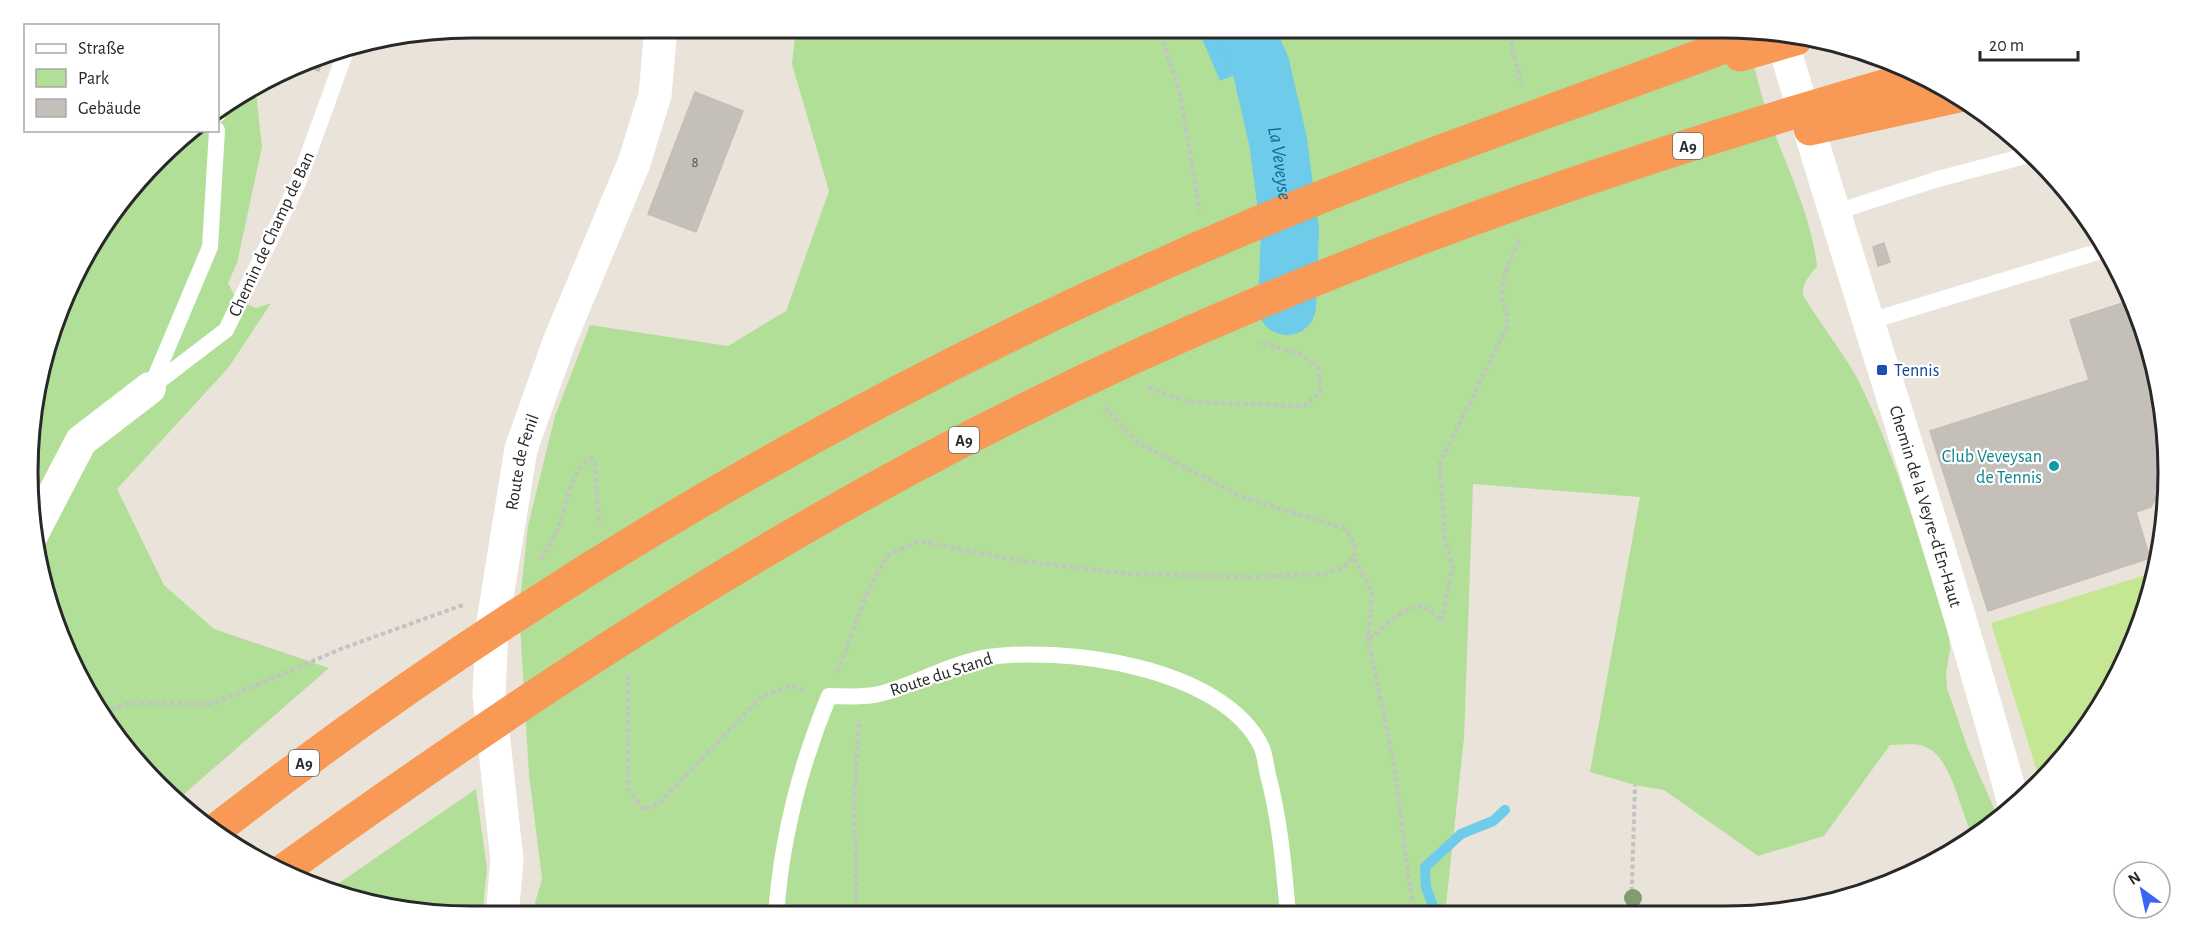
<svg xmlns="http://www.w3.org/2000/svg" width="2196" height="944" font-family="'Alegreya Sans',sans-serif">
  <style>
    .green { fill: #b1df97 }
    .pitch { fill: #c5e793 }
    .water { fill: #6fcbea }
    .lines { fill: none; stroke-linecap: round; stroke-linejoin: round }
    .stream { stroke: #6fcbea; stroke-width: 10 }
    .river { stroke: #6fcbea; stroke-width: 58 }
    .building { fill: #c5bfb9; stroke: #c5beb4; stroke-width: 1.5 }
    .path { stroke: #c3c3c3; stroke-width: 4; stroke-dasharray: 4.5 3; stroke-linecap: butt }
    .service { stroke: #fff; stroke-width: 16 }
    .minor { stroke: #fff; stroke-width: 32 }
    .tertiary { stroke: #fff; stroke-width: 33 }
    .motorway { stroke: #f89956; stroke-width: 33 }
    .tree { fill: #819c70 }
    .transit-dot { fill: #1a4fb4; stroke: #fff; stroke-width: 2 }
    .culture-dot { fill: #0f9aa8; stroke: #fff; stroke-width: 2 }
    .labels { text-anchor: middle; stroke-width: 4.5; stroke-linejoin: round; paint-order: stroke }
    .number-label { font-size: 15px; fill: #4f4e4c }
    .shield { fill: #fff; stroke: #686868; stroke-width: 1.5 }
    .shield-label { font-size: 16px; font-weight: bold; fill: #282828 }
    .street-label { font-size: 18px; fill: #282828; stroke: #fff }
    .transit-label { font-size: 18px; fill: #164399; stroke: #fff; text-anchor: start }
    .culture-label { font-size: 18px; fill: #0d838f; stroke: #fff; text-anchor: end }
    .water-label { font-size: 20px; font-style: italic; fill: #116892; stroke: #fff }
    .rim { fill: none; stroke: #282828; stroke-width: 3 }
  </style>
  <rect width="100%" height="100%" fill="#eae3d9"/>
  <g class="green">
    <path d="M796 27H1197L1221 81 1274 61 1259 27H1724L1745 30C1752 57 1758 85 1767 112 1784 163 1811 212 1817 266 1811 274 1802 283 1803 294 1803 299 1848 360 1855 374 1897 455 1920 546 1949 632L1950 650 1946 673 1947 688 1968 749 1999 820 1974 837C1959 813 1953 755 1923 746 1914 743 1900 745 1890 745L1824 836 1758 856 1664 790 1635 785 1590 772 1640 497 1473 484 1464 738 1445 914 531 917 542 879 529 775 519 610 528 526 555 416 590 325 728 346 786 311 829 191 792 64Z"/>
    <path d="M255 84 262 147 237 263 228 283 237 300 256 308 271 303 229 367 117 489 164 585 214 629 329 668 175 802 86 694 51 615 31 530 35 386 87 249 179 137 188 131 218 130V110Z"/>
    <path d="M476 789 487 869 482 917 326 892Z"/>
  </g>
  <path class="pitch" d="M2155 572 2145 615 2094 720 2039 778 1991 623Z"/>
  <path class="water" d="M1197 27H1259L1274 61 1220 81Z"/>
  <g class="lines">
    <path class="stream" d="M1436 914 1426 887 1425 867 1461 834 1493 821 1505 810"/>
    <path class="river" id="s1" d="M1243 27 1261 67 1278 141 1290 231 1287 306"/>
  </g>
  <g class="building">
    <path d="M324 53 319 71 299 64Z"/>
    <path d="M695 92 743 111 696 232 648 214Z"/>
    <path d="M1884 243 1890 262 1878 266 1873 247Z"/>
    <path d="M2132 300 2154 357 2168 443 2167 489 2154 493 2156 498 2151 507 2136 512 2150 558 1988 611 1930 431 2089 380 2070 320Z"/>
  </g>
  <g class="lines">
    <g class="path">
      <path d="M1158 27 1180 93 1200 212"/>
      <path d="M1517 27 1511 45 1522 86"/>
      <path d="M1148 388 1190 402 1304 406 1321 392 1318 368 1302 355 1258 341"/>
      <path d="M1105 407 1135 441 1240 496 1346 529 1355 543 1354 557 1372 594 1368 640 1393 758 1410 888 1416 914"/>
      <path d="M541 559C547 548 555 537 559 525 568 503 569 472 591 458L595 464 599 524"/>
      <path d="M1369 639 1402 612 1423 605 1442 621 1453 565 1445 541 1440 463 1506 329C1510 309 1501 306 1502 292 1504 273 1512 254 1521 238"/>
      <path d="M837 673 869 588 888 555 919 541 1021 561 1131 574 1255 577 1324 574 1344 567 1354 557"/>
      <path d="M628 675V789L644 810 660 802 762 696 791 686 805 690"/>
      <path d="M96 706 111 709 130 703 212 704 343 648 463 605"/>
      <path d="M1631 914 1635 785"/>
      <path d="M857 916 854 803 859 720"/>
    </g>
    <g class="service">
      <path d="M218 114V109"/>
      <path d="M1833 213 1938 179 2033 154"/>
      <path d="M1867 322 2107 249"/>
      <path d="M151 387 210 247 217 130"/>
      <path d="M150 388 226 330 298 183 347 48"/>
      <path d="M776 916C781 841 800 766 829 696 845 696 863 698 879 694 914 686 946 665 982 658 1061 645 1224 666 1262 748 1265 756 1266 766 1268 775 1280 820 1284 868 1288 915"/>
    </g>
    <g class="minor">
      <path id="s2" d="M1781 36C1857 293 1943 547 2014 805"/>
      <path d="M32 535 81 441 150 388"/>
    </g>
    <path class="tertiary" id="s3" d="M502 917 507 860 489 696 492 628 521 449 559 342 634 163 655 95 661 27"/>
    <g class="motorway">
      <path d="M1740 55 1796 39"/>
      <path d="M1810 129 1959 96"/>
      <path d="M213 832C527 587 877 384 1243 229 1413 157 1589 99 1761 33"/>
      <path d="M281 872C487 724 694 585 917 465 1235 294 1575 174 1921 75"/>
    </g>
  </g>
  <circle class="tree" cx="1633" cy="898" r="9"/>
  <rect class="transit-dot" x="1876" y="364" width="12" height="12" rx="3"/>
  <circle class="culture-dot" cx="2054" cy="466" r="6"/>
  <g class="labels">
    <g class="number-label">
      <text x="695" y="167">8</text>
    </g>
    <g class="shield">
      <rect x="1673" y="133" width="30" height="26" rx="4.5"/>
      <rect x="949" y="427" width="30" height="26" rx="4.5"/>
      <rect x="289" y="750" width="30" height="26" rx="4.5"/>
    </g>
    <g class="shield-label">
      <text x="1688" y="152">A9</text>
      <text x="964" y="446">A9</text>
      <text x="304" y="769">A9</text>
    </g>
    <g class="street-label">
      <text transform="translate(271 234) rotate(-65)" y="6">Chemin de Champ de Ban</text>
      <text dy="6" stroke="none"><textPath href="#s3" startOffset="459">Route de Fenil</textPath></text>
      <text dy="6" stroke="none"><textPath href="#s2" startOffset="492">Chemin de la Veyre-d'En-Haut</textPath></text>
      <text transform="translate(941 674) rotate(-18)" y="6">Route du Stand</text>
    </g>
    <g class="transit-label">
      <text x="1894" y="376">Tennis</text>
    </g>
    <g class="culture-label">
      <text x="2042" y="462">Club Veveysan<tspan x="2042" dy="21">de Tennis</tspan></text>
    </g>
    <g class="water-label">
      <text dy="7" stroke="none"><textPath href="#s1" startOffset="142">La Veveyse</textPath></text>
    </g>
  </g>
  <path d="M0 0H2196V944H0ZM472 38H1724A434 434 0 0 1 2158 472V472A434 434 0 0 1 1724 906H472A434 434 0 0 1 38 472V472A434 434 0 0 1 472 38Z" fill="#fff" fill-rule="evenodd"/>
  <path class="rim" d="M472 38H1724A434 434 0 0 1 2158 472V472A434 434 0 0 1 1724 906H472A434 434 0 0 1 38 472V472A434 434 0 0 1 472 38Z"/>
  <rect x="24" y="24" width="195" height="108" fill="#ffffff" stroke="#a9a9a9" stroke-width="1.5"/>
  <rect x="36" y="44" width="30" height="9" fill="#ffffff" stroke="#a9a9a9" stroke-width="1.5"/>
  <text x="78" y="54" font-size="18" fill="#282828">Straße</text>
  <rect x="36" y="69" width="30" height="18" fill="#b1df97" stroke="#a9a9a9" stroke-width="1.5"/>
  <text x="78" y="84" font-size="18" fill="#282828">Park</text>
  <rect x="36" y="99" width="30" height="18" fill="#c5bfb9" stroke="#a9a9a9" stroke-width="1.5"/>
  <text x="78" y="114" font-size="18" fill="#282828">Gebäude</text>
  <g transform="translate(2142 890) rotate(327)"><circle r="28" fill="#ffffff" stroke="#a9a9a9" stroke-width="1.5"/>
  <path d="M0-4.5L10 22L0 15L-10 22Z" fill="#3d63f3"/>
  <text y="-9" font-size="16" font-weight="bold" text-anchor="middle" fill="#282828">N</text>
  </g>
  <path d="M1980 51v9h98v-9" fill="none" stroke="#282828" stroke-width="3"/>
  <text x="1989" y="51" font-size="18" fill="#282828" stroke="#ffffff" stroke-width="4.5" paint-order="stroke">20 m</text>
</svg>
